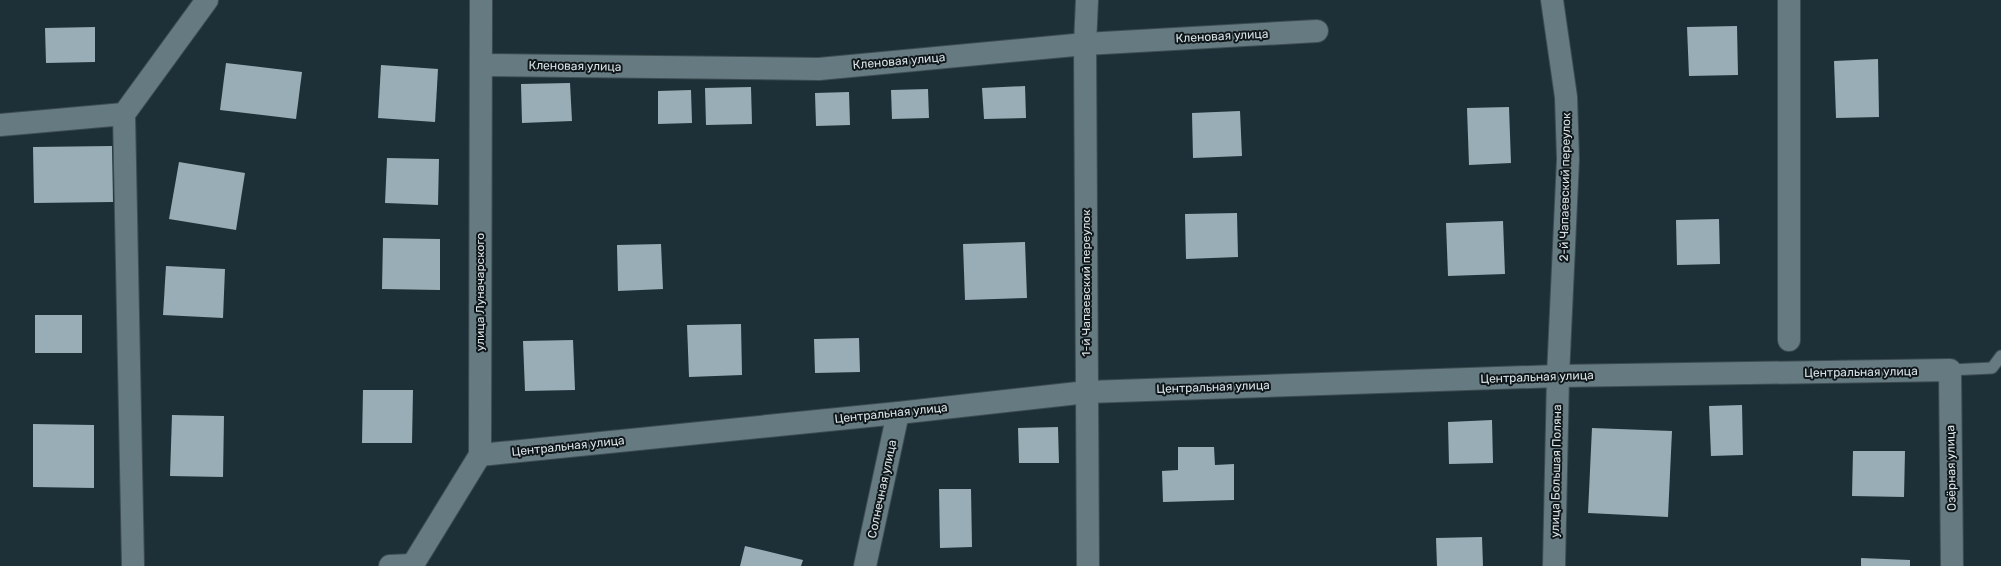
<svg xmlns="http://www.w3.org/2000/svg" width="2001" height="566" font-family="Rubik,sans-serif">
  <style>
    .building { fill: #98adb5 }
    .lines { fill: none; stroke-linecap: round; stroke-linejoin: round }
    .service-casing { stroke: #3d4d52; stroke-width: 13 }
    .minor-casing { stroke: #3d4d52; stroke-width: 24 }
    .service { stroke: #667a82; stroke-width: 11 }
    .minor { stroke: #667a82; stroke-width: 22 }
    .labels { text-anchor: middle; stroke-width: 4; stroke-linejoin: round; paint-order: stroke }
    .street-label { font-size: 12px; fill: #d8e3e7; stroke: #0f171a }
  </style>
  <rect width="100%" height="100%" fill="#1e3037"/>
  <g class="building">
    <path d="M1737 26 1738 75 1689 76 1687 27Z"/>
    <path d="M95 27V62L46 63 45 28Z"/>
    <path d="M1878 59 1879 117 1836 118 1834 61Z"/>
    <path d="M226 63 302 72 296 119 220 110Z"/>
    <path d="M381 65 438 69 435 122 378 118Z"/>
    <path d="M570 83 572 121 522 123 521 84Z"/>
    <path d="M1025 86 1026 118 984 119 982 88Z"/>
    <path d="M751 87 752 124 706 125 705 88Z"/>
    <path d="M928 89 929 118 892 119 891 90Z"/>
    <path d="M691 90 692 123 658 124V91Z"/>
    <path d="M849 92 850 125 816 126 815 93Z"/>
    <path d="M1509 107 1511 163 1469 165 1467 108Z"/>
    <path d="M1240 111 1242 156 1193 158 1192 113Z"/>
    <path d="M112 146 113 202 34 203 33 147Z"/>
    <path d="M387 158 439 159 438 205 385 203Z"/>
    <path d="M179 162 245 173 236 230 169 219Z"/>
    <path d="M1237 213 1238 257 1186 259 1185 214Z"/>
    <path d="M1719 219 1720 264 1677 265 1676 220Z"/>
    <path d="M1503 221 1505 274 1448 276 1446 223Z"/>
    <path d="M383 238 440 239V290L382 289Z"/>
    <path d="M1025 242 1027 298 965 300 963 244Z"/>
    <path d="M661 244 663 289 618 291 617 245Z"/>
    <path d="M166 266 225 269 223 318 163 315Z"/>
    <rect x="35" y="315" width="47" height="38"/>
    <path d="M741 324 742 375 689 377 687 325Z"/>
    <path d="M859 338 860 372 815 373 814 339Z"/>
    <path d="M573 340 575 390 525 391 523 341Z"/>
    <path d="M363 390H413L412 443H362Z"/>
    <path d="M1742 405 1743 455 1711 456 1709 406Z"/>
    <path d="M172 415 224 416 223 477 170 476Z"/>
    <path d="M1492 420 1493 463 1449 464 1448 422Z"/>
    <path d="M33 424 94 425V488L33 487Z"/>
    <path d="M1058 427 1059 463H1019L1018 428Z"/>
    <path d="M1592 428 1672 431 1668 517 1588 513Z"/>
    <path d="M1178 447H1214L1215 465 1234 464V500L1163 502 1162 471 1178 470Z"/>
    <path d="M1853 451H1905L1904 497 1852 496Z"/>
    <path d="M939 489H971L972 547 940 548Z"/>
    <path d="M1482 537 1483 566H1437L1436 538Z"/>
    <path d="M745 546 803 560 801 566H740Z"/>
    <path d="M1861 558 1910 560V566H1861Z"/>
  </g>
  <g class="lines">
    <g class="service-casing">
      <path id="service" d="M1950 370 1992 368 2001 356"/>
    </g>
    <g class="minor-casing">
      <g id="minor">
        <path d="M1087 0 1085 44 1088 566"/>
        <path d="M1552 0 1566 97 1568 159 1558 376 1554 566"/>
        <path d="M481 65 819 69 1085 44 1317 31"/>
        <path d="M124 114 133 566"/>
        <path d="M0 125 124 114 207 0"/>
        <path d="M1789 340V0"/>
        <path d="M480 455 898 413 1087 392 1558 376 1950 370 1952 566"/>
        <path d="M390 566 412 565"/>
        <path d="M412 566 480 455 481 0"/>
        <path d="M865 566 898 413"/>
      </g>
    </g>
    <use href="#service" class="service"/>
    <use href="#minor" class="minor"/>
  </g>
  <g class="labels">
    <g class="street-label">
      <text transform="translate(1222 36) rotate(-3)" y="4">Кленовая улица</text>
      <text transform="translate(899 61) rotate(-5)" y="4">Кленовая улица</text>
      <text transform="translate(575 66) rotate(1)" y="4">Кленовая улица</text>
      <text transform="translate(1565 187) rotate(-89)" y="4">2-й Чапаевский переулок</text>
      <text transform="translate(1086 283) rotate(-90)" y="4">1-й Чапаевский переулок</text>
      <text transform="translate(480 292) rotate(-90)" y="4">улица Луначарского</text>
      <text transform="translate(1861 372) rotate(-1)" y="4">Центральная улица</text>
      <text transform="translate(1537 377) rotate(-2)" y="4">Центральная улица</text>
      <text transform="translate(1213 387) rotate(-2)" y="4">Центральная улица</text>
      <text transform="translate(891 413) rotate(-6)" y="4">Центральная улица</text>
      <text transform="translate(568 446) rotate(-6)" y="4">Центральная улица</text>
      <text transform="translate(1951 468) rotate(-91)" y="4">Озёрная улица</text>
      <text transform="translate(1556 471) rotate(-89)" y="4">улица Большая Поляна</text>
      <text transform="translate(882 489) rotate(-78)" y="4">Солнечная улица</text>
    </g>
  </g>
</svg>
